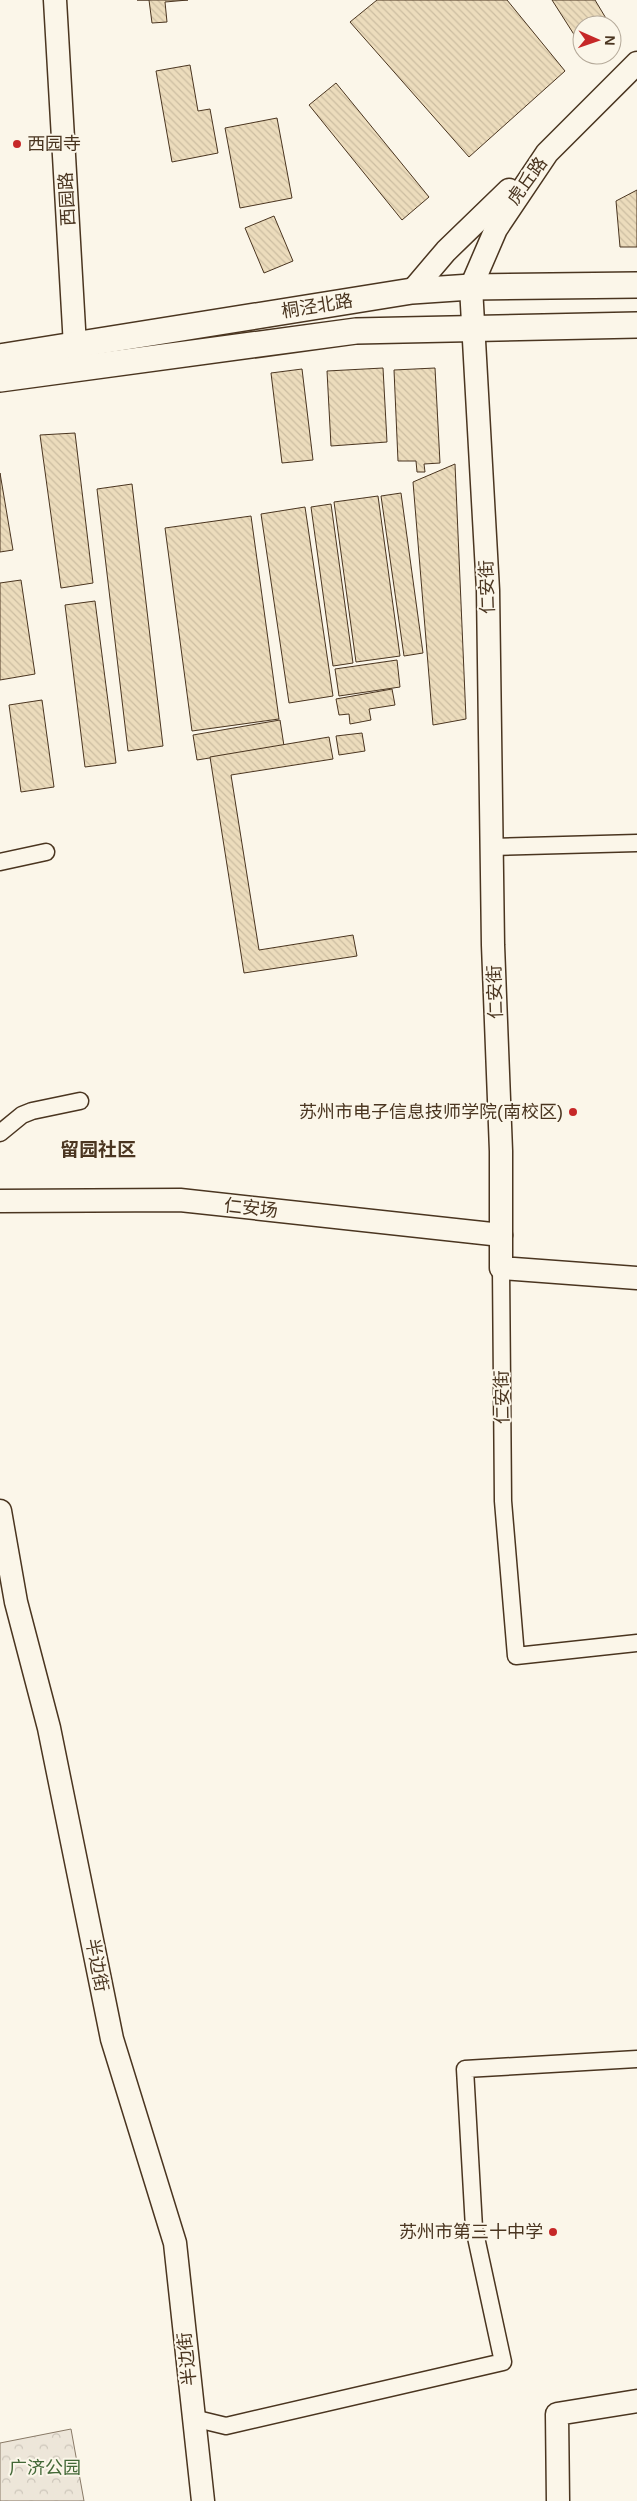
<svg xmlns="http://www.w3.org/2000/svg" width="637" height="2501" font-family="Arial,'Noto Sans SC',sans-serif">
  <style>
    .park { fill: url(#park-crowns); stroke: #887966 }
    .building { fill: url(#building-back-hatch); stroke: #4a3520 }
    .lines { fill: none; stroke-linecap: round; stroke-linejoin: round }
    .street-casing { stroke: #4a3520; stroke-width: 19 }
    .secondary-casing { stroke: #4a3520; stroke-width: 25 }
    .primary-casing { stroke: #4a3520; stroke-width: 28 }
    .street { stroke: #fbf6e9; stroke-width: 16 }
    .secondary { stroke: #fbf6e9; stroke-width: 22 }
    .primary { stroke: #fbf6e9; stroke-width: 25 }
    .poi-dot { fill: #c62828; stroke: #fbf6e9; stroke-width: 2 }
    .labels { text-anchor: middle; stroke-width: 4; stroke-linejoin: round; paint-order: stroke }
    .poi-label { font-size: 18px; fill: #4a3520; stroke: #fbf6e9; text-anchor: end }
    .street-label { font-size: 18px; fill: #4a3520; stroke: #fbf6e9 }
    .park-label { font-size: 18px; fill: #436837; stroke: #fbf6e9 }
    .neighbourhood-label { font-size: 19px; font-weight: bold; fill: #4a3520; stroke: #fbf6e9 }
  </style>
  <defs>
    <pattern id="park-crowns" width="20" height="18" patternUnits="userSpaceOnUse" patternTransform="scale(1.25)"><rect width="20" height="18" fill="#ede6d9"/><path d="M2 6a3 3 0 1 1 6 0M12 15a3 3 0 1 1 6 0" fill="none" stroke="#cdc6ba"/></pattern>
    <pattern id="building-back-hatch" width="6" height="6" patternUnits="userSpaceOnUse" patternTransform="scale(1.25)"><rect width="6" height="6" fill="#ecdcbc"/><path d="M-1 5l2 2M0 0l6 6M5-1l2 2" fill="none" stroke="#ccbda1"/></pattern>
  </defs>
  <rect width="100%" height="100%" fill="#fbf6e9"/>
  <path class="park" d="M71 2429 84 2501H0V2443Z"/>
  <g class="building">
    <path d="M137 0H188L165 2 167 22 152 23 149 0Z"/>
    <path d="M377 0H507L565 71 469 157 350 22Z"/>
    <path d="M552 0H595L610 25H582V47Z"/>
    <path d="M190 65 198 111 210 109 218 153 172 162 156 71Z"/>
    <path d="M336 83 429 197 402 220 309 105Z"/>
    <path d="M277 118 292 198 240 208 225 128Z"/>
    <path d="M637 190V247H620L616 201Z"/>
    <path d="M274 216 293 261 264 273 245 228Z"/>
    <path d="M383 368 387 442 331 446 327 371Z"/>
    <path d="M435 368 440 463 424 464 425 472H417L416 461H398L394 370Z"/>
    <path d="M302 369 313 460 282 463 271 373Z"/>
    <path d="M75 433 93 583 61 588 40 435Z"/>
    <path d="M455 464 466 719 433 725 413 482Z"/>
    <path d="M0 473 13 550 0 552Z"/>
    <path d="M132 484 163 746 128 751 97 489Z"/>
    <path d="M401 493 423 653 404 656 381 496Z"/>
    <path d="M378 496 400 656 356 662 334 502Z"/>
    <path d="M331 504 353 663 333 666 311 507Z"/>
    <path d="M305 507 333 696 289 703 261 514Z"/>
    <path d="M251 516 279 719 192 731 165 528Z"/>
    <path d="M21 580 35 674 0 680V583Z"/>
    <path d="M95 601 116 763 85 767 65 605Z"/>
    <path d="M397 660 400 687 339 696 335 669Z"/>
    <path d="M392 689 395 705 369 709 371 720 350 724 349 714 339 715 336 699Z"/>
    <path d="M42 700 54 787 21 792 9 705Z"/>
    <path d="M280 720 284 746 197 760 193 735Z"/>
    <path d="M362 733 365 751 339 755 336 736Z"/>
    <path d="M329 737 333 759 231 775 259 950 353 935 357 956 244 973 210 757Z"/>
  </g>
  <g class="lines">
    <g class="street-casing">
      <g id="street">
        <path d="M492 847 637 843"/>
        <path d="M0 862 46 852"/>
        <path d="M0 1133 22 1115 32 1111 80 1101"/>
        <path d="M501 1268 503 1501 516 1656 637 1643"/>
        <path d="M193 2418 226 2426 503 2362 474 2228 465 2069 637 2059"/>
      </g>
    </g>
    <g class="secondary-casing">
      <g id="secondary">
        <path d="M55 0 75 346 79 363"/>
        <path d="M637 63 547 153 496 229 471 287 488 590 493 945 501 1151V1268L637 1278"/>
        <path d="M412 291 446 251 509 190"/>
        <path d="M0 1201 180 1200 501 1235"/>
        <path d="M0 1511 16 1602 49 1728 112 2039 175 2243 203 2501"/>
        <path d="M558 2501 557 2414 637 2401"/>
      </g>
    </g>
    <g class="primary-casing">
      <g id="primary">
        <path d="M0 357 412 291 471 287 637 285"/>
        <path d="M0 379 356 331 637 325"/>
      </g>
    </g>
    <use href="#street" class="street"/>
    <use href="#secondary" class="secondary"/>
    <use href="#primary" class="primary"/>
  </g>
  <g class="poi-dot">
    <circle cx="17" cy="144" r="5"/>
    <circle cx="573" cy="1112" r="5"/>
    <circle cx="553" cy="2232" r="5"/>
  </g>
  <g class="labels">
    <g class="poi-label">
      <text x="27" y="150" text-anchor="start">西园寺</text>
      <text x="563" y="1118">苏州市电子信息技师学院(南校区)</text>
      <text x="543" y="2238">苏州市第三十中学</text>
    </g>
    <g class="street-label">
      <text transform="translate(527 181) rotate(-54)" y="6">虎丘路</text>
      <text transform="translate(67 199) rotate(-93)" y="6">西园路</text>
      <text transform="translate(317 306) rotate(-9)" y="6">桐泾北路</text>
      <text transform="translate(487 587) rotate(-92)" y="6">仁安街</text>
      <text transform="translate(495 992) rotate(-92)" y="6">仁安街</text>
      <text transform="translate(251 1208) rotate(6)" y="6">仁安场</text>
      <text transform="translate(502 1397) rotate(-91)" y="6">仁安街</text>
      <text transform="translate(97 1965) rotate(79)" y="6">半边街</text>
      <text transform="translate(187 2359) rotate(-96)" y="6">半边街</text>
    </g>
    <g class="park-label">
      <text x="45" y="2474">广济公园</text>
    </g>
    <g class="neighbourhood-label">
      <text x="98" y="1156">留园社区</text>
    </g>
  </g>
  <g transform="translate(597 40) rotate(92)"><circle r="24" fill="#fbf6e9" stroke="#b4a999"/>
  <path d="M0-4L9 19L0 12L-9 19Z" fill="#c62828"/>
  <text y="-8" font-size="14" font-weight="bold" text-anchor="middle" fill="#4a3520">N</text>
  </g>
</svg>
